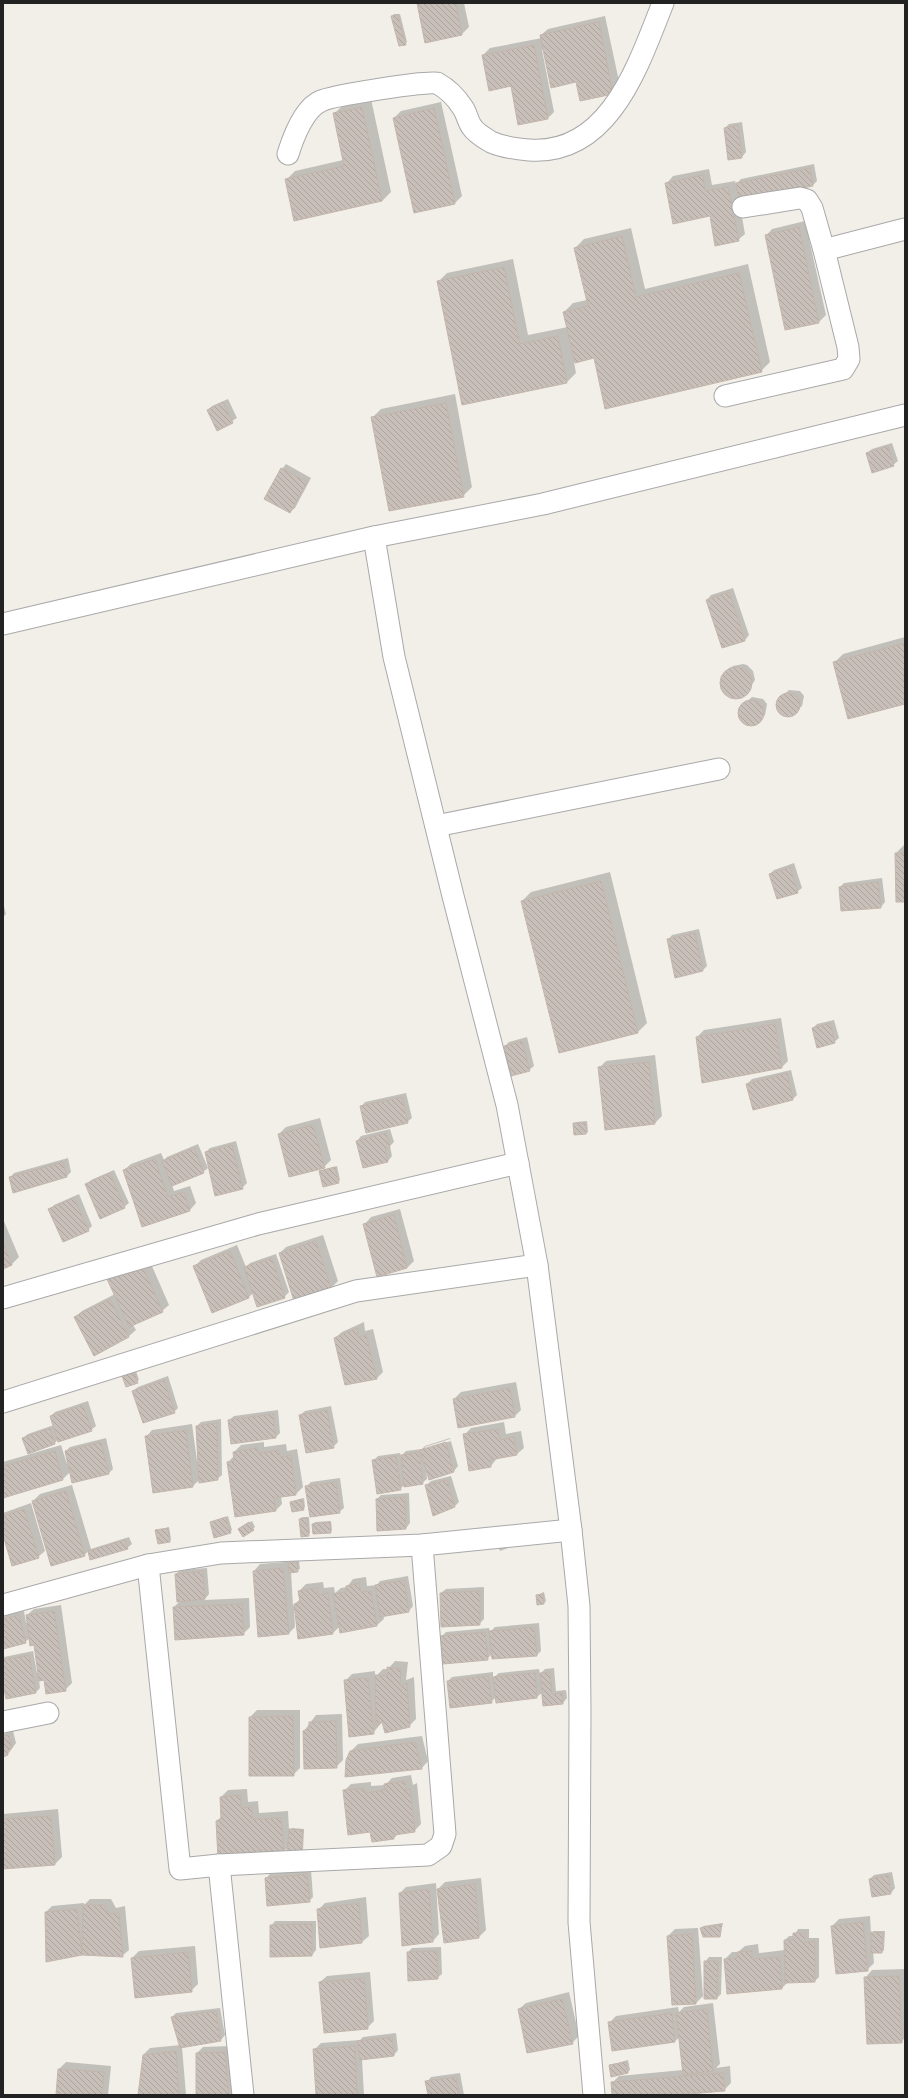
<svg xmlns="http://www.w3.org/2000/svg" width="908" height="2098" font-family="'Space Grotesk',sans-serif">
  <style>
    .shadow { fill: #0003; fill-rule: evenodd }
    .building { fill: url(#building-back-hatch); stroke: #c4b6ab }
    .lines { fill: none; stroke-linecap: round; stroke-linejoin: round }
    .minor-casing { stroke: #a9a9a9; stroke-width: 23 }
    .minor { stroke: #fff; stroke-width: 21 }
  </style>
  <defs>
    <pattern id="building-back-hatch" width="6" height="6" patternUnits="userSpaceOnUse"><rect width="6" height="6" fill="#c7bfb8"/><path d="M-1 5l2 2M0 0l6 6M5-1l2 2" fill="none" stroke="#aba49e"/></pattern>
  </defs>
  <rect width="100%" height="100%" fill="#f2efe9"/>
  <g class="shadow">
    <path d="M418 3H464L469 27 462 34 426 42Z"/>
    <path d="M394 14H400L407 42 405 44 392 16Z"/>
    <path d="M605 16 620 86 613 93 577 81 544 49 542 50 554 112 548 118 483 55 490 48 542 38 541 35 548 29Z"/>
    <path d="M371 99 391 192 382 201 286 180 295 171 343 160 334 114 343 105Z"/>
    <path d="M441 102 462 196 455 203 415 212 394 118 401 111Z"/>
    <path d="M742 122 746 152 742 157 729 158 725 128 729 124Z"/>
    <path d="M814 164 817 181 813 185 739 200 745 234 738 240 711 215 667 183 673 176 709 169 712 185 735 181 736 184 741 179Z"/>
    <path d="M805 221 826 315 819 322 766 236 772 229Z"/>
    <path d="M631 228 645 289 748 264 770 362 761 371 594 357 574 362 576 373 567 382 463 404 438 282 447 273 513 259 528 335 568 327 564 312 573 303 587 300 575 248 584 239Z"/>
    <path d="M455 394 472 487 463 496 372 418 381 409Z"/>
    <path d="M228 399 237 418 217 430 208 410 212 406Z"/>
    <path d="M892 443 898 461 893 465 867 453 872 449Z"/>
    <path d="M286 464 311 478 295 508 290 512 282 469Z"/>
    <path d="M733 588 749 635 745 640 707 600 711 595Z"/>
    <path d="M905 637V703L834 663 843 654Z"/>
    <path d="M743 664 747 665 753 671 755 680 746 694 742 697 732 698 724 692 721 683 724 674 729 669 733 666Z"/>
    <path d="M789 690 800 691 804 696 802 706 792 715H785L778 707 779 699Z"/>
    <path d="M752 697 763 699 767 704 765 715 754 724 743 721 739 715 741 707Z"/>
    <path d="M905 844V901L896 853Z"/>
    <path d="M794 863 802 888 797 892 770 874 774 870Z"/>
    <path d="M610 872 647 1023 638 1032 522 901 531 892Z"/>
    <path d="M882 878 885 902 881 907 840 887 844 883Z"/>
    <path d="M3 902 6 914 3 917Z"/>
    <path d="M699 929 707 966 703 970 668 940 672 935Z"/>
    <path d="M781 1018 788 1061 781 1068 697 1037 704 1030Z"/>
    <path d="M834 1020 839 1038 834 1042 813 1028 817 1024Z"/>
    <path d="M527 1037 534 1066 529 1070 505 1046 509 1042Z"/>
    <path d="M655 1055 662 1116 655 1123 599 1068 606 1061Z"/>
    <path d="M791 1070 797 1095 793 1099 754 1109 747 1084 752 1079Z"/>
    <path d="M406 1093 412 1118 407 1122 361 1107 365 1102Z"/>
    <path d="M320 1118 331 1160 324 1167 279 1134 286 1127Z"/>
    <path d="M587 1121 588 1132 586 1134 574 1124 576 1122Z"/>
    <path d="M390 1129 394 1142 390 1146 392 1156 388 1161 364 1167 357 1141 361 1136Z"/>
    <path d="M236 1141 247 1183 242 1188 206 1152 210 1148Z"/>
    <path d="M198 1144 208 1168 203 1172 172 1185 174 1191 190 1186 196 1203 190 1210 143 1226 124 1170 131 1164 161 1153 164 1160 167 1157Z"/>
    <path d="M68 1158 71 1172 67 1176 14 1191 10 1178 14 1173Z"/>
    <path d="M337 1166 340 1180 338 1182 320 1171Z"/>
    <path d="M114 1170 129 1203 124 1207 87 1185 91 1180Z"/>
    <path d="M79 1194 92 1226 88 1230 50 1209 54 1205Z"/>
    <path d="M400 1209 414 1261 407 1268 378 1276 365 1224 371 1217Z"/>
    <path d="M3 1219 19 1257 12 1264 3 1268Z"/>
    <path d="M323 1235 338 1281 331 1288 280 1253 286 1247Z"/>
    <path d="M237 1245 246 1267 250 1263 276 1254 289 1292 284 1297 254 1292 249 1297 213 1312 195 1266 201 1260Z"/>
    <path d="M148 1257 169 1305 162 1311 133 1325 136 1330 129 1336 94 1355 75 1317 82 1311 115 1294Z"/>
    <path d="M364 1322 365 1331 373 1329 383 1372 377 1378 335 1338 342 1332Z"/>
    <path d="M135 1368 139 1380 126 1386Z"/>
    <path d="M168 1376 178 1408 174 1412 133 1391 138 1387Z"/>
    <path d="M516 1382 521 1410 515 1416 454 1399 461 1392Z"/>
    <path d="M88 1401 96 1426 91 1430 58 1439 55 1443 23 1438 28 1434 54 1425 51 1416 55 1412Z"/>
    <path d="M331 1406 338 1442 333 1447 300 1415 305 1411Z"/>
    <path d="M278 1410 280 1433 276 1437 232 1443 229 1420 234 1416Z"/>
    <path d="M221 1419 222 1475 217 1479H200L193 1486 153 1492 146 1437 152 1430 192 1424 197 1461H199L197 1426 201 1422Z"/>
    <path d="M504 1422 506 1434 521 1431 524 1448 517 1454 497 1458 491 1466 464 1435 471 1428Z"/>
    <path d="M106 1438 113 1469 109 1473 71 1471 63 1479 3 1497V1462L61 1445 67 1464 69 1463 66 1451 70 1447Z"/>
    <path d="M450 1438 458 1466 454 1471 430 1479 426 1469 427 1479 422 1483 405 1484 400 1489 373 1461 378 1456 400 1453 401 1456 406 1451 422 1449 425 1446ZM450 1439 451 1441 425 1449V1447Z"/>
    <path d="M264 1442V1447L286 1444 287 1451 297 1449 303 1487 296 1494 281 1496 282 1504 276 1510 228 1462 234 1456V1452L241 1445Z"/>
    <path d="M451 1476 459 1502 455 1506 426 1486 431 1481Z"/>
    <path d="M340 1478 344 1508 339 1512 306 1487 311 1482Z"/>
    <path d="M72 1485 91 1549 129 1537 132 1544 127 1548 91 1559 89 1551 84 1555 33 1501 40 1494Z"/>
    <path d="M409 1493 410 1523 406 1528 377 1499 381 1495Z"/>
    <path d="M304 1498 305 1507 303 1509 291 1502Z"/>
    <path d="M31 1503 45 1551 38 1557 3 1532V1513Z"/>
    <path d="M228 1516 232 1530 230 1532 211 1522Z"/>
    <path d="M302 1517H309L310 1533 308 1535 300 1519Z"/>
    <path d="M252 1521 255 1527 243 1535 241 1527Z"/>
    <path d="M331 1521 332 1530 330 1532 313 1524 315 1522Z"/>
    <path d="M169 1527 171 1539 170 1541 156 1531Z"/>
    <path d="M507 1543 508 1548 500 1551 498 1546Z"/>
    <path d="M299 1561 300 1569 291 1572 293 1606 300 1599 299 1591 306 1584 323 1582 324 1588 334 1587 335 1593 341 1588 347 1587 353 1579 366 1577 367 1586 377 1585 380 1581 408 1576 413 1606 409 1611 383 1615 384 1619 377 1625 340 1626 333 1633 299 1638 295 1610H294L295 1627 288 1634 254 1571 260 1564Z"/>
    <path d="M207 1568 209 1594 204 1600 249 1598 250 1627 243 1634 174 1607 181 1600 176 1574 180 1570Z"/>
    <path d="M484 1587V1619L479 1624 441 1593 446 1589Z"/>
    <path d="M544 1592 546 1601 544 1603 537 1595Z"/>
    <path d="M61 1605 72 1683 65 1690 45 1679 39 1680 40 1688 36 1692 3 1679 4 1657 33 1651 37 1673H39L35 1644 30 1638 25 1642 3 1648V1616L24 1611 26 1623H28L27 1615 34 1609Z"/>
    <path d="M539 1623 541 1651 537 1655 493 1658 492 1654 487 1659 441 1637 446 1632 489 1628 490 1632 495 1627Z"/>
    <path d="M395 1661 408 1662 406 1680 414 1677 416 1719 409 1726 383 1721 373 1733 345 1681 352 1674 375 1671V1677L383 1669H388Z"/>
    <path d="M554 1668 556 1691 566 1690 567 1698 563 1703 543 1692 537 1697 497 1702 496 1697 491 1702 448 1681 452 1677 493 1672V1678L499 1673 539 1669 540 1674 545 1669Z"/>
    <path d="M257 1710H300V1768L293 1775H250V1717Z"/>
    <path d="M342 1714 343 1760 336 1767 304 1731 316 1715Z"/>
    <path d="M13 1731 16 1743 8 1754 3 1756V1734Z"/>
    <path d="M422 1736 428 1761 422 1768 351 1751 358 1744Z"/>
    <path d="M411 1775 413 1785 417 1783 421 1824 414 1831 399 1833 394 1838 371 1831 344 1791 351 1784 371 1782V1786L385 1785 392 1778Z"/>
    <path d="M247 1789 248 1802 258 1801 259 1813 288 1811 289 1830 292 1828 304 1829 303 1851 301 1853 289 1847 283 1852 217 1821 222 1816 221 1797 228 1790Z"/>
    <path d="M58 1809 62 1857 55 1864 3 1868V1814Z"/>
    <path d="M311 1870 313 1897 309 1901 266 1878 270 1874Z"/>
    <path d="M892 1872 895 1888 891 1893 870 1879 874 1875Z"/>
    <path d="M481 1878 486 1930 479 1937 445 1942 438 1889 445 1882Z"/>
    <path d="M436 1883 439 1934 433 1941 400 1893 406 1887Z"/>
    <path d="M366 1897 369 1936 362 1942 318 1910 325 1903Z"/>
    <path d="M90 1899H111L116 1908 125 1906 129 1950 122 1956 82 1954 46 1912 52 1906 84 1903V1905Z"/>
    <path d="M870 1916 871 1934 874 1931H885L884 1950 882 1952H873L874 1963 867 1970 832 1926 839 1919Z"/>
    <path d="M275 1921H316V1950L312 1955 271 1926Z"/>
    <path d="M723 1923 719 1936 702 1928 703 1926Z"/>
    <path d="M698 1928 703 1996 696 2003 668 1936 675 1929Z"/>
    <path d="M798 1929H809V1938H819V1977L815 1981 788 1982 781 1989 725 1959 732 1952H738L745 1946 758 1944 759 1953 785 1950V1940L789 1936H794Z"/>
    <path d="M195 1946 198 1984 191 1991 132 1958 139 1951Z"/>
    <path d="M441 1947 442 1974 437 1978 408 1952 412 1948Z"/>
    <path d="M709 1957H722L721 1994 717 1998 705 1962Z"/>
    <path d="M905 1969V2038L901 2042 866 1977 872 1970Z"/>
    <path d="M370 1972 374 2021 367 2028 320 1982 327 1976Z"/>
    <path d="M569 1992 579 2036 572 2043 519 2009 526 2003Z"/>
    <path d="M713 2003 720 2064 716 2068 730 2066 731 2083 724 2090 666 2095H613L612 2083 619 2076 683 2070 680 2037 675 2041 613 2050 609 2023 616 2016 678 2007 679 2012 684 2007Z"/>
    <path d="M220 2008 225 2035 221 2040 182 2047 186 2095H139L143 2055 150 2048 181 2045 172 2017 176 2013Z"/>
    <path d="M396 2033 398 2050 394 2055 362 2059 364 2095H317L314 2050 321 2043 360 2040 363 2037Z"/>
    <path d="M231 2046 237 2095H197V2053L203 2047Z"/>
    <path d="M628 2060 630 2070 628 2072 610 2065Z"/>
    <path d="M66 2062 111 2066 108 2095H57L59 2069Z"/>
    <path d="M460 2073 464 2095H429L427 2082 431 2077Z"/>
  </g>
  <g class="building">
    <path d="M417 3H456L462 35 425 43Z"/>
    <path d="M398 15 406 45 399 46 391 16Z"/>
    <path d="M599 22 613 94 580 101 576 82 551 88 540 35Z"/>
    <path d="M534 45 548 119 518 125 511 86 489 91 482 55Z"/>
    <path d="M362 107 382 201 294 221 285 179 344 166 333 113Z"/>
    <path d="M434 108 455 204 414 213 393 118Z"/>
    <path d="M738 125 742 158 728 160 724 128Z"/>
    <path d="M810 168 813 186 739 201 736 183Z"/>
    <path d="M703 175 705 191 728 187 739 241 715 246 710 216 673 224 665 183Z"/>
    <path d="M799 227 819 323 785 330 765 235Z"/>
    <path d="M622 236 636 297 739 273 762 372 605 409 594 358 575 363 563 312 588 306 574 248Z"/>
    <path d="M504 267 520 344 558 336 567 383 462 405 437 281Z"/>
    <path d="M223 402 233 423 217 431 207 410Z"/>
    <path d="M446 403 464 497 389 511 371 417Z"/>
    <path d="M888 446 894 466 872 473 866 453Z"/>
    <path d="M281 468 307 482 290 513 264 499Z"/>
    <path d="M729 592 745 641 722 648 706 600Z"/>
    <path d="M905 643V704L848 719 833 662Z"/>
    <circle cx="736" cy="683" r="16"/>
    <circle cx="788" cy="705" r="12"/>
    <circle cx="751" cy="713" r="13"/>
    <path d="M895 853H905V902H896Z"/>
    <path d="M790 867 798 893 777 899 769 874Z"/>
    <path d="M601 881 638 1033 559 1053 521 901Z"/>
    <path d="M878 882 881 908 841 911 839 887Z"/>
    <path d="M695 933 703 971 675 978 667 939Z"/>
    <path d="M830 1023 835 1043 817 1048 812 1028Z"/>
    <path d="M775 1024 782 1068 702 1083 696 1037Z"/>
    <path d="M522 1041 530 1071 511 1076 504 1046Z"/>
    <path d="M649 1062 655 1124 605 1130 598 1067Z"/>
    <path d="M787 1073 793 1100 753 1110 746 1084Z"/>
    <path d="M402 1097 408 1123 366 1133 360 1106Z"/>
    <path d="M573 1123H586V1134L574 1135Z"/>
    <path d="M313 1125 325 1168 289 1177 278 1134Z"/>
    <path d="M386 1133 390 1147 385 1149 388 1162 363 1168 356 1141Z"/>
    <path d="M232 1145 243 1189 215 1196 205 1152Z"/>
    <path d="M194 1148 204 1173 172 1186 162 1161Z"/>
    <path d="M155 1159 168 1197 184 1192 190 1211 142 1227 123 1170Z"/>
    <path d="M63 1162 67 1177 13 1193 9 1177Z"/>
    <path d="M335 1167 339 1183 323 1187 319 1171Z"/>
    <path d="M110 1173 125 1208 100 1219 85 1184Z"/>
    <path d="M74 1198 89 1231 63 1242 48 1209Z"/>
    <path d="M394 1215 407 1268 377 1277 363 1224Z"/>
    <path d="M316 1241 331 1288 294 1301 279 1253Z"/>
    <path d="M3 1242 12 1265 3 1269Z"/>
    <path d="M230 1251 249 1298 212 1313 193 1266Z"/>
    <path d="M272 1258 285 1298 257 1307 244 1267Z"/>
    <path d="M141 1263 163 1312 129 1327 107 1279Z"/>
    <path d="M110 1299 129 1337 94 1356 74 1317Z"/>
    <path d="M357 1328 358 1337 366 1335 377 1379 345 1385 334 1338Z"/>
    <path d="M133 1369 138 1383 126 1387 121 1373Z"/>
    <path d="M164 1380 175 1413 143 1423 132 1391Z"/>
    <path d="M510 1388 515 1417 458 1428 453 1399Z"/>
    <path d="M83 1405 92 1431 58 1442 50 1416Z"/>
    <path d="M327 1410 334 1448 306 1453 299 1415Z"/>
    <path d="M273 1414 276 1438 231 1444 228 1420Z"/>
    <path d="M217 1423 218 1480 199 1483 196 1426Z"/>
    <path d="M50 1428 55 1444 28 1454 22 1438Z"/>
    <path d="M498 1429 500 1440 514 1437 517 1455 490 1460 491 1467 469 1471 463 1434Z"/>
    <path d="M186 1430 193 1487 153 1493 145 1436Z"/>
    <path d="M101 1442 109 1474 72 1483 65 1451Z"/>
    <path d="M446 1442 454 1472 429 1480 420 1450Z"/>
    <path d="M257 1448 258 1453 279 1450 280 1457 291 1455 296 1495 274 1498 276 1511 235 1517 227 1462 234 1461 233 1452Z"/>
    <path d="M55 1451 63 1480 3 1498V1466Z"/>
    <path d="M419 1452 423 1484 404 1487 401 1455Z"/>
    <path d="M396 1456 401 1490 377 1494 372 1460Z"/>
    <path d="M447 1480 455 1507 433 1516 425 1485Z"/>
    <path d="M336 1482 340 1513 310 1517 305 1486Z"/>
    <path d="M66 1491 85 1556 51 1566 32 1501Z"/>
    <path d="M405 1497 406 1529 377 1531 376 1499Z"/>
    <path d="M302 1499 304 1510 292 1512 290 1502Z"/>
    <path d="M24 1509 39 1558 12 1566 3 1535V1516Z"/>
    <path d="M226 1517 231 1533 214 1538 210 1522Z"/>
    <path d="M307 1518 309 1536 301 1537 299 1519Z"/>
    <path d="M249 1522 254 1530 243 1537 238 1529Z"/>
    <path d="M330 1522 331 1533 313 1534 312 1524Z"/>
    <path d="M168 1528 170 1542 158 1544 155 1530Z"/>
    <path d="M125 1540 128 1549 90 1560 88 1551Z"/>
    <path d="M297 1562 298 1572 289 1573 288 1563Z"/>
    <path d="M283 1568 289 1634 258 1637 253 1571Z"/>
    <path d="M203 1571 205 1599 177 1602 175 1574Z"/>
    <path d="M404 1580 409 1612 380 1617 375 1585Z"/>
    <path d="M359 1583 361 1592 371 1591 377 1626 340 1633 333 1594 346 1592V1586Z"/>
    <path d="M316 1588 317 1595 328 1593 333 1634 298 1639 294 1604 300 1602 298 1591Z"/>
    <path d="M480 1591V1625L441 1627 440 1593Z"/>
    <path d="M543 1594 544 1604 537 1605 536 1595Z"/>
    <path d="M242 1604 244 1635 175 1640 173 1607Z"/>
    <path d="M54 1611 66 1691 46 1694 44 1680 39 1681 34 1645 30 1646 26 1615Z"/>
    <path d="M19 1615 26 1643 3 1649V1619Z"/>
    <path d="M534 1627 537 1656 492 1659 489 1631Z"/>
    <path d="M485 1632 488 1660 443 1664 440 1636Z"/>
    <path d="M29 1655 36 1693 6 1699 3 1685V1660Z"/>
    <path d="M387 1667 401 1669 400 1686 407 1683 410 1727 385 1733 382 1722 376 1726 375 1675 388 1676Z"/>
    <path d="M550 1672 552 1694 562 1693 563 1704 543 1706 540 1673Z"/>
    <path d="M535 1673 537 1698 496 1703 493 1677Z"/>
    <path d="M488 1676 492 1703 450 1708 447 1681Z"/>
    <path d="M368 1678 374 1734 349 1737 344 1680Z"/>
    <path d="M293 1716 294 1776H249V1717Z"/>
    <path d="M336 1721 337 1768 304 1769 303 1731 309 1728V1722Z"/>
    <path d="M9 1735 12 1748 7 1750 8 1755 3 1757V1736Z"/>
    <path d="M415 1742 422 1769 345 1777 346 1760 350 1751Z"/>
    <path d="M405 1781 406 1791 410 1789 415 1832 394 1835V1839L372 1842 370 1832 348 1835 343 1790 364 1788 365 1793 385 1790 384 1784Z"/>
    <path d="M240 1795 241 1808 252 1807V1819L281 1818 284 1853 218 1858 216 1821 221 1819 220 1797Z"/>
    <path d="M51 1816 55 1865 3 1869V1819Z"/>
    <path d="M289 1829 303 1830 301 1854 287 1853Z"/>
    <path d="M307 1874 310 1902 267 1906 265 1878Z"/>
    <path d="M888 1875 891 1894 872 1897 869 1879Z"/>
    <path d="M475 1884 479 1938 444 1943 437 1889Z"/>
    <path d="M429 1889 433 1942 402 1946 399 1893Z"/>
    <path d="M359 1903 362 1943 320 1948 317 1909Z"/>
    <path d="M83 1905H104L109 1914 119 1913 123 1957 82 1955Z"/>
    <path d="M77 1909 82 1955 46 1962 45 1912Z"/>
    <path d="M863 1922 868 1971 836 1974 831 1926Z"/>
    <path d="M312 1924V1956L270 1957V1925Z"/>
    <path d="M722 1924 720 1937H703L700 1928Z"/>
    <path d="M871 1932 883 1933 882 1953H871Z"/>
    <path d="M793 1933H805V1942H815V1982L785 1983 784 1940H793Z"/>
    <path d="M692 1934 696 2004 672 2005 667 1936Z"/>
    <path d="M437 1951 438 1979 408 1981 407 1952Z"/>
    <path d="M752 1951V1959L780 1957 782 1989 727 1994 724 1959 737 1958V1952Z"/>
    <path d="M188 1952 192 1992 135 1998 131 1958Z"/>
    <path d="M704 1961H718L717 1999H704Z"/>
    <path d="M899 1976 902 2043 867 2044 864 1977Z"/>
    <path d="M364 1978 368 2029 324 2033 319 1982Z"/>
    <path d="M562 1999 573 2044 527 2053 518 2009Z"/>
    <path d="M707 2009 713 2071 683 2075 676 2013Z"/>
    <path d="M216 2011 221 2041 180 2048 171 2017Z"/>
    <path d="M672 2013 675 2042 612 2051 608 2022Z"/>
    <path d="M392 2037 394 2056 360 2060 357 2041Z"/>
    <path d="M355 2046 357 2095H316L313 2049Z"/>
    <path d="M176 2051 179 2095H138L143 2055Z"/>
    <path d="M225 2052 229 2095H196V2053Z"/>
    <path d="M626 2062 628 2073 611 2077 609 2065Z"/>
    <path d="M58 2069 104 2072 102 2095H56Z"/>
    <path d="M723 2073 725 2091 677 2095H612L611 2082Z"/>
    <path d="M456 2077 459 2095H428L425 2081Z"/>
  </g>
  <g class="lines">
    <g class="minor-casing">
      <g id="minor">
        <path d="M288 154C293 138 304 108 321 101 330 96 431 80 437 83 448 89 456 97 463 108 467 114 468 122 472 127 475 132 486 139 491 142 502 147 517 149 529 150 610 156 639 63 663 3"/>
        <path d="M824 250 905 229"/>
        <path d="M725 396 843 369 849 359 848 347 824 250 812 208 807 200 800 198 743 207"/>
        <path d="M374 537 394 657 453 896 507 1105 537 1265 571 1530 579 1606 580 1712 579 1922 594 2095"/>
        <path d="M3 624 374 537 543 504 905 415"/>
        <path d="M436 826 719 769"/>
        <path d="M3 1298 258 1224 518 1163"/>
        <path d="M3 1402 356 1291 537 1265"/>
        <path d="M148 1565 180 1869 219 1865 243 2095"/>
        <path d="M3 1605 148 1565 221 1553 422 1545 571 1530"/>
        <path d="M3 1722 48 1713"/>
        <path d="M219 1865 428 1855 441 1846 445 1834 422 1545"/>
      </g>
    </g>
    <use href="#minor" class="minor"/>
  </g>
  <rect width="908" height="2098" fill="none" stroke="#222222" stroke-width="8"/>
</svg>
